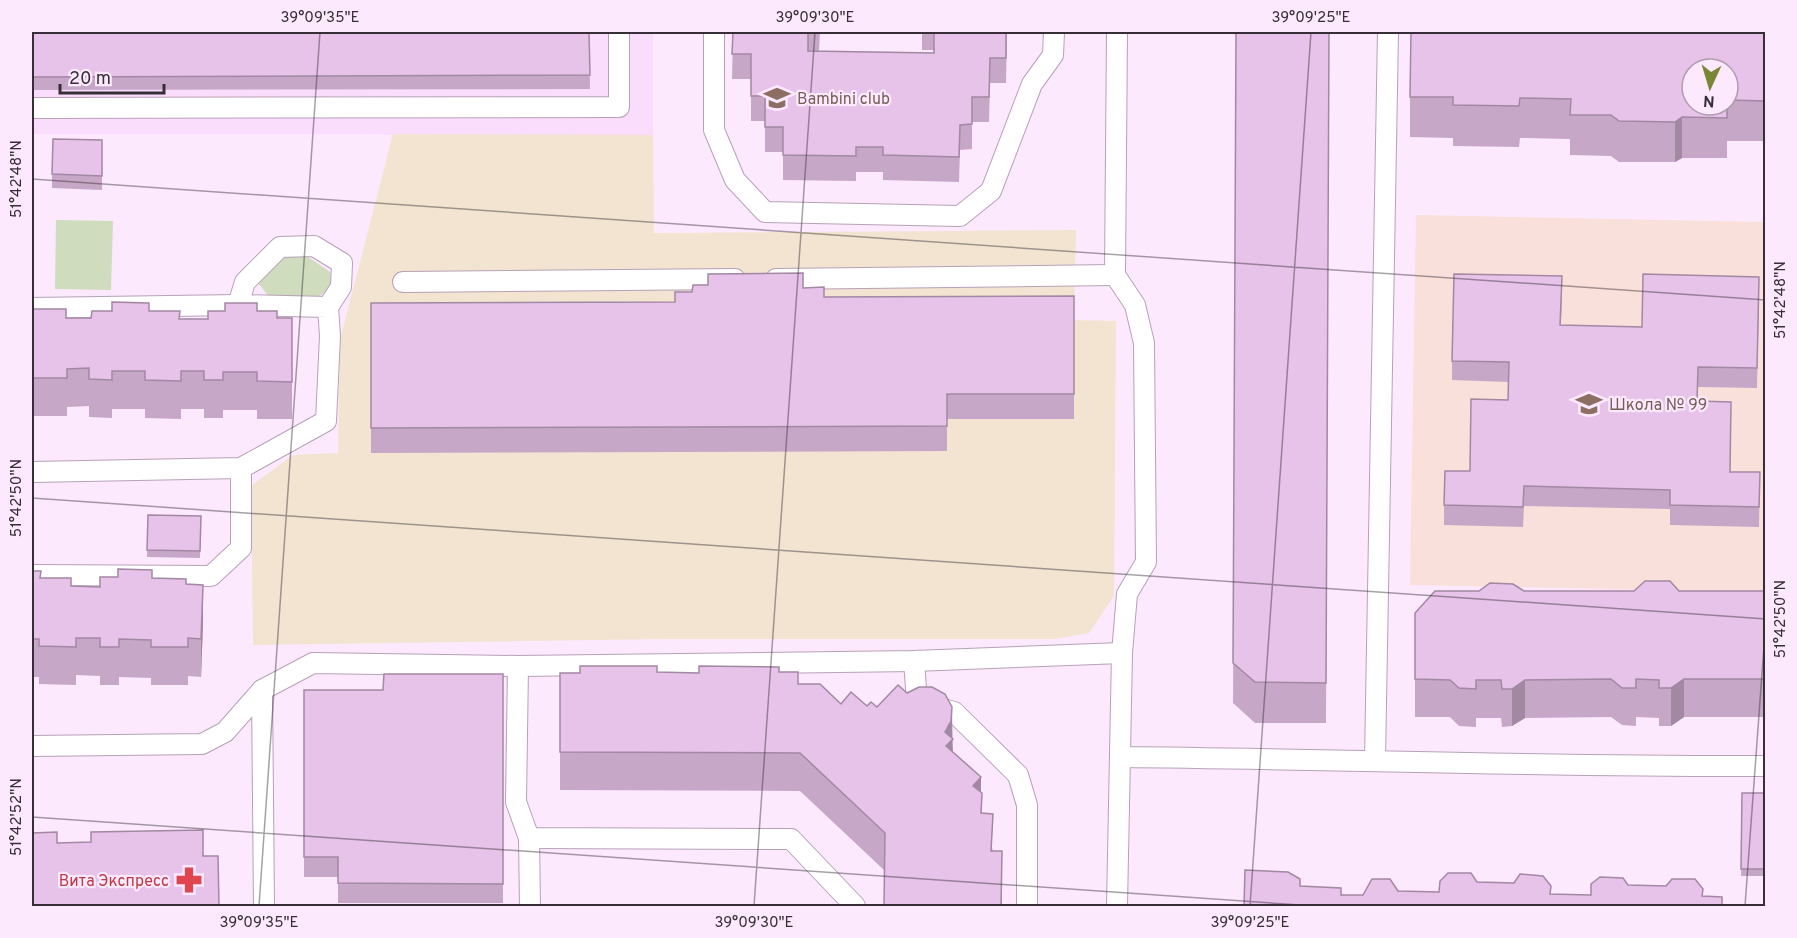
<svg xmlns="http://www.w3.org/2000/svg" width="1797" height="938" font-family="Overpass,sans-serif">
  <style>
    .built { fill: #faddfc }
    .industrial { fill: #f2e4d1 }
    .education { fill: #fae0da }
    .green { fill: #d0dcbe }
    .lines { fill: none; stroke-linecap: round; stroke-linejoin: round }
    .service-casing { stroke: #b7a1b8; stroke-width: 22 }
    .service { stroke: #fff; stroke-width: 20 }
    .wall { fill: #c7a7c8; fill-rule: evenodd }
    .shaded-wall { fill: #a288a3 }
    .building { fill: #e7c2e9; stroke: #a288a3; stroke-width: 1.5 }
    .ticks { fill: none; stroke: #372e37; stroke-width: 1.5; stroke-opacity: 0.45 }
    .labels { text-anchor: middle; stroke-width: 4.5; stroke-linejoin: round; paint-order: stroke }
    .education-label { font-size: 16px; fill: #785e54; stroke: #fce9fd; text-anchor: start }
    .health-label { font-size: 16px; fill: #be3a42; stroke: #fce9fd; text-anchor: end }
    .neatline { fill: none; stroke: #372e37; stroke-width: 2 }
    .ticks-label { font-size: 15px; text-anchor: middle; fill: #372e37 }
  </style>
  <rect width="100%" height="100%" fill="#fce9fd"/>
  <path class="built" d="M32 32H653V135L32 134Z"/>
  <path class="industrial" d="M393 134 653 135 654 233 1076 230 1074 320 1116 321 1114 596 1089 633 1055 639H668L253 645 251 486 293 455 338 453 340 340Z"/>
  <path class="education" d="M1416 215 1765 222V592L1410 585Z"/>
  <g class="green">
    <path d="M56 220 113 221 111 290 55 289Z"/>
    <path d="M287 256 308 257 330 272 332 287 318 297H269L259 284 264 274Z"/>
  </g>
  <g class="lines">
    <g class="service-casing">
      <g id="service">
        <path d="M714 32V130L735 180 765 212 960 216 991 191 1032 84 1053 55 1054 32"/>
        <path d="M1117 32 1115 275 1135 305 1144 343 1146 562 1127 594 1122 653 1117 906"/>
        <path d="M32 108 619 107V32"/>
        <path d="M776 279 1115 275"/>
        <path d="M403 282 735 279"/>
        <path d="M238 305 245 282 280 247 314 246 342 263 341 287 328 307"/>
        <path d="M32 308 238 305 328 307 330 336 326 421 241 468 32 472"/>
        <path d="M32 575 211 576 241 548V468"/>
        <path d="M914 661 917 702 954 712 1018 775 1027 805V906"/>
        <path d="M518 666 516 802 529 838 791 839 855 906"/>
        <path d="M262 690 264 906"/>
        <path d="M32 746 202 744 225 732 262 690 313 663 518 666 914 661 1122 653"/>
        <path d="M1120 757C1335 759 1550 767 1766 766"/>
        <path d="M1375 759 1388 32"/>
        <path d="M529 838 530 906"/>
      </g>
    </g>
    <use href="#service" class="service"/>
  </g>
  <g class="wall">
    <path d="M32 32H589L590 89 32 90Z"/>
    <path d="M733 32H820L819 51 934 53V50H922V32H1007L1006 83H990L989 122H972V149L960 150 959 182 883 180V172H856V181L783 180V152H765V121H751V79H732Z"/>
    <path d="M1236 32H1329L1326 723H1255L1233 703Z"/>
    <path d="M1766 32V141H1727V158H1682L1675 162H1619L1611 156 1570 155V139L1520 138 1519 147 1453 146V138L1410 137V97ZM1728 69V105H1692Z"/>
    <path d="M102 140V190L52 188V174Z"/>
    <path d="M803 288 824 297 1074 296V419H947V451L371 453V303L675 302 692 292Z"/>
    <path d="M1562 296 1561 325 1642 327 1759 297 1757 388 1698 387V401L1731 422 1730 472H1760L1759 527 1670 525V509L1524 506 1523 527 1444 525V505L1470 471 1508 400V382L1452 380V361Z"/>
    <path d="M32 309 66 318H91L149 311 180 319H208L257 311 277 318H292V419H257V410H223V418H204V409H181V419L145 418V409H112V418L89 417V406L67 407V416H32Z"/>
    <path d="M148 515 201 516 200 558 147 557Z"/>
    <path d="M32 571 41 578 71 586 100 587 152 578 186 584 203 623 201 677 188 676V685H151V678L119 677V685H100V676L76 675V685L39 684V677H32Z"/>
    <path d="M1524 591H1766V717H1684L1671 726H1659V718L1636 717V726L1622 725 1611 717 1525 718 1512 726 1502 727 1501 718H1476V727L1459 726 1450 717H1415V613Z"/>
    <path d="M657 672 699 673 779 672 798 684 841 704 877 707 952 738 953 752 981 792 982 813 993 851 1002 889 884 870 800 791 560 790V673Z"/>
    <path d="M503 674V903H338V877H304V690H383Z"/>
    <path d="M1742 793H1766V876H1741Z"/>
  </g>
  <g class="shaded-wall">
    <path d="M1682 117V158L1675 162V122Z"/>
    <path d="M203 585V623L201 677V639Z"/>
    <path d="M1684 679V717L1671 726V688Z"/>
    <path d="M1525 680V718L1512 726V689Z"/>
    <path d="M952 707 953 777 946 783 945 732Z"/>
    <path d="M981 777V815L973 786Z"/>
    <path d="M1002 851V906H1001Z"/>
  </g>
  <g class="building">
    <path d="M32 32H589L590 75 32 77Z"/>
    <path d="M733 32H808V51L934 53V32H1006V58H990L989 97H972V124L960 125 959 157 883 155V147H856V156L783 155V127H765V96H751V54H732Z"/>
    <path d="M1236 32H1329L1326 683 1255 682 1233 663Z"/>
    <path d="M1411 32H1766V101L1728 100V69H1692V105H1727V118L1682 117 1675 122 1619 121 1611 115H1570L1571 99 1520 98 1519 106 1453 105V97H1410Z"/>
    <path d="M53 139 102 140V176L52 174Z"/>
    <path d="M803 273V288L824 287V297L1074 296V394H947V426L371 428V303L675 302V292H692L693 285H708V274Z"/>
    <path d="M1454 274 1562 276 1560 325 1642 327 1643 274 1759 277 1757 368 1698 367 1697 401 1731 402 1730 472H1760L1759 507 1670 505V490L1524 486 1523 507 1444 505 1445 471H1470L1471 399 1508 400 1509 362 1452 361Z"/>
    <path d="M112 302 149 303V311H180L179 319H208V311H225V303H257V311H277V318H292V382L257 381V372H223V380H204V371H181V381L145 380V371H112V380L89 379V368L67 369V378H32V309H66V318H91L92 311H112Z"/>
    <path d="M148 515 201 516 200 551 147 550Z"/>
    <path d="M118 569 152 570V578L186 579V584L203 585 201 639 188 638V647H151V640L119 639V647H100V638H76V647L39 646V639H32V571H41L40 578H71V586L100 587V577H118Z"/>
    <path d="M1645 581H1670L1679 591H1766V679H1684L1671 688H1659V680L1636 679V688H1622L1611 679 1525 680 1512 689H1502L1501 680H1476V689L1459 688 1450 680 1415 679V613L1435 591H1479L1490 583 1513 584 1524 591H1634Z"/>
    <path d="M580 666H657V672L699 673V666L779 667V672H798V684H820L841 704 851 692 867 706 871 702 877 707 898 685 907 693 919 687H932L945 694 952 707 951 721 945 732 953 739 946 746 981 777 973 786 982 793 981 813 993 814 991 851H1002L1001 906H884L885 833 800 753 560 752V673H580Z"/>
    <path d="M384 674H503V884L338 883V857H304V690H383Z"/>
    <path d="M1742 793H1766V869H1741Z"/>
    <path d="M203 830V856H218L219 906H32V833L57 832V843L91 842V832Z"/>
    <path d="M1245 870 1288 872 1300 879V886L1341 888V895H1363L1372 879H1390L1398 891 1439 892 1440 881 1448 873H1471L1477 882 1514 883 1520 874 1543 876 1551 886 1550 894 1591 895V884L1600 877 1623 878 1628 885 1666 886 1672 879H1695L1703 889 1702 896 1722 897V906H1244Z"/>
  </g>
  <path class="ticks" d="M32 179 1766 300M32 498 1766 619M32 817 1315 906M259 906 320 32M754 906 815 32M1250 906 1311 32M1745 906 1766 619"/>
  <defs>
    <g id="school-bare" transform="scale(2.07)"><path d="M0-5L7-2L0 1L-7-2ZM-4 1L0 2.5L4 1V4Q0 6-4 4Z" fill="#8d6e63" stroke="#fce9fd" stroke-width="2.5" paint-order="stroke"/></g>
    <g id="pharmacy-bare" transform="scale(2.07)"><path d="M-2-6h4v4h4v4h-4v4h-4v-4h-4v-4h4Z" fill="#e0444e" stroke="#fce9fd" stroke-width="2.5" paint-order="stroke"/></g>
  </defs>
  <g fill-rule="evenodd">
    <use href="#school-bare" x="777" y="98"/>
    <use href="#school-bare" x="1589" y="404"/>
    <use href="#pharmacy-bare" x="189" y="880"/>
  </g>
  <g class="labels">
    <g class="education-label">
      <text x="797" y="104">Bambini club</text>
      <text x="1609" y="410">Школа № 99</text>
    </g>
    <g class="health-label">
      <text x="169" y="886">Вита Экспресс</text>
    </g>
  </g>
  <rect width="1797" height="938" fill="none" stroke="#fce9fd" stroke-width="66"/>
  <g transform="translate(1710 87) rotate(184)"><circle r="28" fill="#fce9fd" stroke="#ad9eae" stroke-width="1.5"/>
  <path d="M0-4.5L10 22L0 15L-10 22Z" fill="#788635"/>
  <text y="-9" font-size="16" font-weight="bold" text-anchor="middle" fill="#372e37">N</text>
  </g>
  <path d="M60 84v9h104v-9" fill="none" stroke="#372e37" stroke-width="3"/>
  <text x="69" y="84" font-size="18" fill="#372e37" stroke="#fce9fd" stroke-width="4.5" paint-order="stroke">20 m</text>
  <rect x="33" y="33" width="1731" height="872" class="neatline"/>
  <g class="ticks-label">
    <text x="320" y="22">39°09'35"E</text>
    <text x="815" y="22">39°09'30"E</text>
    <text x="1311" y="22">39°09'25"E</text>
    <text transform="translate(16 179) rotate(-90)" y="5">51°42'48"N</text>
    <text transform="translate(1780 300) rotate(-90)" y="5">51°42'48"N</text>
    <text transform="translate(16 498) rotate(-90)" y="5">51°42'50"N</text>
    <text transform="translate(1780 619) rotate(-90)" y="5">51°42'50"N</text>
    <text transform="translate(16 817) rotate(-90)" y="5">51°42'52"N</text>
    <text x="259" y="927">39°09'35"E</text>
    <text x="754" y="927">39°09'30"E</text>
    <text x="1250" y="927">39°09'25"E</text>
  </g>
</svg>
